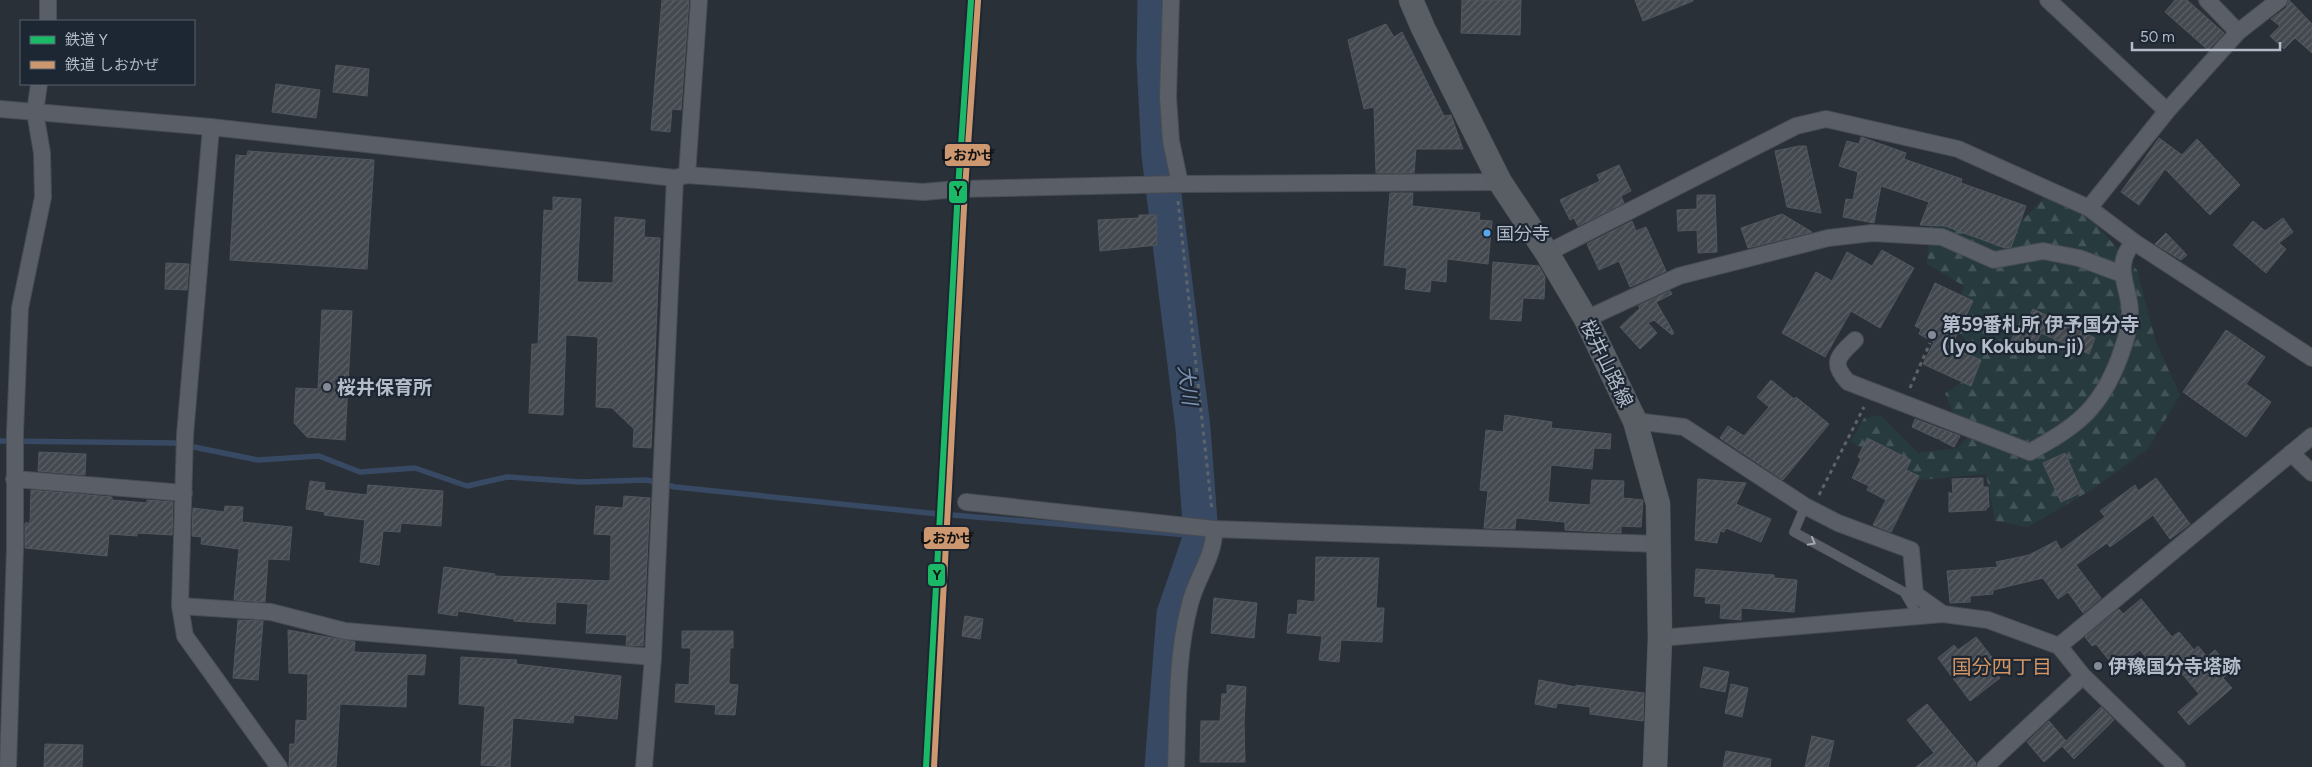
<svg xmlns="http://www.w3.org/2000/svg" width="2312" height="767" font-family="Figtree,'Noto Sans JP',sans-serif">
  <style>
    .forest { fill: url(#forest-firs) }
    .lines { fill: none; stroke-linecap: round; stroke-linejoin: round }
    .stream { stroke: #384963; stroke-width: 5.5 }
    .river { stroke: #384963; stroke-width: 35 }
    .building { fill: url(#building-hatch); stroke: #52575f }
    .lane-casing { stroke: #484c53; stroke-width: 10 }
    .street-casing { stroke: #484c53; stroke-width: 18 }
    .secondary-casing { stroke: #484c53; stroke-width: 25 }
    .path { stroke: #5d636a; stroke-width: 3; stroke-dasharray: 4 4; stroke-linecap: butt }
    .lane { stroke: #5a5e66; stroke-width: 9 }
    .street { stroke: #5a5e66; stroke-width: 16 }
    .secondary { stroke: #595d64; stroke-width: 24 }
    .rail-1-casing { stroke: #1d2633; stroke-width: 10 }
    .rail-2-casing { stroke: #1d2633; stroke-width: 10 }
    .rail-1 { stroke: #1ab867; stroke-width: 6 }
    .rail-2 { stroke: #cd976f; stroke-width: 6 }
    .oneway { stroke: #a2a9b5 }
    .bus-dot { fill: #5aa8eb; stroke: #1d2633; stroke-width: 2 }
    .poi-dot { fill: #848b96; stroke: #1d2633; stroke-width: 2 }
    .labels { text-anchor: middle; stroke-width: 4.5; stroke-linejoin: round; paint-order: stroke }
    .bus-label { font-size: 18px; fill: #b4bcc9; stroke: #1d2633; text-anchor: start }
    .poi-label { font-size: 19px; font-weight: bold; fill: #b4bcc9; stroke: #1d2633; text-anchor: start }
    .street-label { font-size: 19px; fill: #b4bcc9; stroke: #1d2633 }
    .water-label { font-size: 20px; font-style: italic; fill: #7c92b1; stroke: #1d2633 }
    .neighbourhood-label { font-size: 20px; fill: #d59563; stroke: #1d2633 }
    .line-badge { stroke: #1d2633; stroke-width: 2 }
    .pale-badge-label { font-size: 14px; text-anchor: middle; font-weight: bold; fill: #111 }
  </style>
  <defs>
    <pattern id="forest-firs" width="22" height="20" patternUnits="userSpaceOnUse" patternTransform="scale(1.25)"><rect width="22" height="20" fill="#273a3e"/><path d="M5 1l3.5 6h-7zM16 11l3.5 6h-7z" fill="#445559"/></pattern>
    <pattern id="building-hatch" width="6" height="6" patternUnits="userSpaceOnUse" patternTransform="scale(1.25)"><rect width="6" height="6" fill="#444950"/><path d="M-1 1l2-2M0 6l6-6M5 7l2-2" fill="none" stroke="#5d6168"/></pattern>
  </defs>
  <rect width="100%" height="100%" fill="#2a3038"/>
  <path class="forest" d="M2046 196 2089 217 2137 270 2156 342 2180 395 2147 450 2091 490 2028 527 1995 521 1986 474 1909 481 1851 441 1864 418 1880 415 1918 453 1957 448 1968 437 1957 423 1945 393 1977 373 1964 337 1947 328 1964 286 1927 264 1930 220 2002 241Z"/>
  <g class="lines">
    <path class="stream" d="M0 441 174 443 258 460 319 456 360 472 415 468 467 486 507 477 581 482 647 480 675 487 929 513 1200 536"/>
    <path class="river" d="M1155 0 1154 60 1159 155 1193 428 1201 536 1174 614 1162 767"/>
  </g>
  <g class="building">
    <path d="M662 0H689L681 110 672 109 670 132 651 130Z"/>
    <path d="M1462 0H1521L1520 35 1461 33Z"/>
    <path d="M1635 0H1693V1L1643 21Z"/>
    <path d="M2175 0H2187L2224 33 2208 50 2165 12Z"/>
    <path d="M2289 0 2312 24V53L2295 38 2284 49 2270 36 2280 26 2271 19 2286 8Z"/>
    <path d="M1386 24 1394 37 1402 32 1444 116 1451 115 1463 149H1416L1414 173H1376L1374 107 1364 109 1348 40Z"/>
    <path d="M336 65 369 69 367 96 333 92Z"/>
    <path d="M276 84 320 90 316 118 272 112Z"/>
    <path d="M1861 137 1906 153 1904 159 1962 179 1961 183 2026 206 2011 247 2005 248 1945 226 1920 225 1929 202 1881 186 1874 223 1843 217 1846 199 1853 200 1858 172 1839 166 1847 141 1859 144Z"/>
    <path d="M2159 138 2182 155 2197 139 2240 185 2210 215 2165 169 2139 205 2121 192Z"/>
    <path d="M1799 146H1806L1821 213 1787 207 1775 151Z"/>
    <path d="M248 151 374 160 367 269 230 260 236 155 247 156Z"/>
    <path d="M1619 165 1631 191 1621 196 1624 203 1578 226 1574 218 1570 220 1560 200 1600 181 1597 175Z"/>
    <path d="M1390 193H1413L1412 206 1480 213 1479 220 1492 221 1488 264 1447 259 1446 282 1431 280 1430 292 1405 289 1407 268 1384 265Z"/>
    <path d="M1697 195H1715L1717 252 1698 253 1697 230 1678 231 1677 210 1697 209Z"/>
    <path d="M553 197 581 199 577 282 613 283 615 217 645 220 644 237 660 238 651 448 633 447 634 429 612 408 596 407 598 337 566 335 563 415 529 413 532 344H538L544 210 553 211Z"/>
    <path d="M1782 214 1812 232 1748 248 1741 228Z"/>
    <path d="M1139 215H1156L1157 245 1100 251 1098 220 1139 218Z"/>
    <path d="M2283 218 2293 232 2279 243 2286 249 2266 273 2233 245 2253 221 2265 231Z"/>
    <path d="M1632 221 1636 231 1646 227 1666 271 1630 287 1619 261 1599 270 1587 244Z"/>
    <path d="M2166 233 2187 255 2181 260 2155 244Z"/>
    <path d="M1882 250 1914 268 1880 328 1851 311 1825 357 1782 333 1816 272 1832 281 1847 252 1872 266Z"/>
    <path d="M1493 262 1539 266 1545 277 1544 299 1523 298 1521 321 1490 319Z"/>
    <path d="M166 263 189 264 187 290 165 289Z"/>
    <path d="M1935 283 1973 301 1951 347 1981 360 1971 386 1923 364 1934 342 1919 334 1921 329 1915 326Z"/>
    <path d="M1670 291 1672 294 1656 302 1674 333 1672 335 1654 320 1648 323 1657 333 1640 349 1620 327 1640 308 1638 306Z"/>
    <path d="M2033 309 2095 338 2089 354 2041 333 2032 352 2010 343 2022 318 2028 320Z"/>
    <path d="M322 310 352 311 345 440 307 437 294 423 296 388 318 389Z"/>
    <path d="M2226 330 2265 357 2246 384 2271 402 2246 437 2183 392Z"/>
    <path d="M1771 380 1794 399 1796 397 1829 424 1783 480 1720 438 1728 426 1744 436 1769 407 1757 397Z"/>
    <path d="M1505 415 1552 422 1551 428 1611 434 1610 449 1594 448 1592 469 1551 465 1548 502 1590 505 1592 480 1624 481 1623 498 1643 500 1641 527 1621 526V533L1565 530V522L1516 518 1515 529 1484 528 1488 491 1480 490 1486 430 1503 432Z"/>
    <path d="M1915 419 1960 436 1954 447 1940 440 1939 436 1938 439 1912 427Z"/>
    <path d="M1867 438 1911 460 1906 470 1919 476 1891 532 1873 525 1886 500 1867 490 1869 486 1852 478 1861 459 1858 457Z"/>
    <path d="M39 452 86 454 85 475 38 471Z"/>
    <path d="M2065 453 2082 492 2061 502 2043 463Z"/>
    <path d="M1983 478V487H1988L1989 507H1987L1986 510 1949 512V492L1953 494 1952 479Z"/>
    <path d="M2156 478 2190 524 2170 539 2153 515 2110 547 2107 543 2076 565 2101 598 2083 613 2068 592 2058 599 2043 578 1993 590V594L1970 596V602L1950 603 1947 571 1998 567 1996 562 2029 555 2056 541 2061 550 2105 517 2100 511 2135 485 2138 491Z"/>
    <path d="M1698 479 1746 483 1736 504 1771 519 1761 542 1726 528 1724 532 1720 531 1717 543 1695 540Z"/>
    <path d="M310 481 325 483 324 490 367 495 368 485 443 491 441 526 401 523 400 532 383 531 379 565 360 562 365 520 324 515 325 512 306 509Z"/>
    <path d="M31 490 112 497V500L147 503V500L173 502 172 535 137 533V536L109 534 107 556 25 548V523H30Z"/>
    <path d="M624 496 650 498 643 646 626 645 627 635 586 633 588 604 556 602 555 624 514 621V619L458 611 457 616 438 613 444 567 495 574 494 576 610 581 611 535 594 534 596 506 623 508Z"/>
    <path d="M225 506 243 507 242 522 292 527 289 560 268 559 265 602 234 600 239 549 201 544 202 537 192 536 193 508 224 512Z"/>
    <path d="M1316 557 1379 558 1376 608H1384L1382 642 1341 640 1339 662 1319 660 1322 636 1287 633 1289 614 1297 615 1298 600 1315 602Z"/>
    <path d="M1696 569 1774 575V578L1797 580 1794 612 1741 608V620L1720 618 1721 604 1705 603 1706 597 1694 596Z"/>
    <path d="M1214 598 1257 603 1254 638 1211 633Z"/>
    <path d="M2141 599 2172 637 2179 632 2194 650 2198 646 2207 657 2215 650 2232 670 2223 678 2232 688 2189 725 2178 712 2199 694 2169 658 2156 670 2140 650 2116 669 2096 644 2092 646 2085 637 2119 609 2123 614Z"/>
    <path d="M965 616 983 619 980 639 962 636Z"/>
    <path d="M238 620 263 621 258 680 233 678Z"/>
    <path d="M288 630 355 642 354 652 426 655 424 675 407 674 406 707 340 704 336 767H289L290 744H295L296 720 307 721 308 674 289 673Z"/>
    <path d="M682 631H733V648H730L729 684 738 685 735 715 715 714 716 705 675 702 676 684 689 685 691 648H682Z"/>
    <path d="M1976 637 1995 661 1990 665 2000 678 1970 701 1938 658 1954 645 1958 650Z"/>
    <path d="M461 657 517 660 516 664 621 676 617 719 574 715 573 723 513 718 510 767 481 765 485 706 459 704Z"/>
    <path d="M1704 667 1729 672 1725 692 1700 687Z"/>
    <path d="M1539 680 1576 687V685L1644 693 1643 721 1590 714V707L1557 703 1556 708 1535 704Z"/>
    <path d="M1731 684 1748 688 1742 717 1725 713Z"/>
    <path d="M1227 685 1246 687 1244 722 1245 762H1200L1201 721H1220L1222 694H1227Z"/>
    <path d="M1927 704 1976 763 1975 767H1916L1934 753 1907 720Z"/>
    <path d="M2101 707 2114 720 2074 759 2062 746 2044 762 2027 742 2049 721 2066 741Z"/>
    <path d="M1812 736 1834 741 1828 767H1805Z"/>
    <path d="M45 744 83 745 82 767H44Z"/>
    <path d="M1726 751 1771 759 1770 767H1723Z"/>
  </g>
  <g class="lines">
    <g class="lane-casing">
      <path id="lane" d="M1805 506 1794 532 1904 592 1918 616"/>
    </g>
    <g class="street-casing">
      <g id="street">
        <path d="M48 0V21"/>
        <path d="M1171 0 1168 97 1171 141 1180 184"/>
        <path d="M2048 0 2167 111"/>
        <path d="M2207 0 2238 32"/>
        <path d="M0 109 211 127 675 178 687 175 923 192 958 189 1180 184 1500 182"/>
        <path d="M211 127 185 435 180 606 185 636 279 767"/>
        <path d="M687 175 699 0"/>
        <path d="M2089 208 2167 111 2238 32 2279 0"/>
        <path d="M1547 253 1796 126 1826 119 1958 149 2089 208 2134 242 2312 358"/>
        <path d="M1586 319 1679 276 1828 238 1872 233 1942 237 1994 260 2043 251 2079 258 2122 274"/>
        <path d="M1855 340C1838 356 1830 363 1848 382L2030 452C2076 426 2099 411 2119 359 2125 342 2130 329 2130 311 2129 285 2112 266 2134 242"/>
        <path d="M1635 421 1684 427 1805 506 1838 523 1911 550 1915 594 1943 614"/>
        <path d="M2291 453 2312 473"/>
        <path d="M14 479 184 493"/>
        <path d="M966 502 1214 529 1659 544"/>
        <path d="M180 606 271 612 345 631 653 657"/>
        <path d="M1660 638 1943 614 1988 620 2059 646 2083 676 2177 767"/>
        <path d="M2059 646 2312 436"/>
        <path d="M8 767 15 548V433L20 308 43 197 42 153 35 112 39 84"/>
        <path d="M644 767 653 657 675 178"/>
        <path d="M1176 767C1178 713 1176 656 1190 604 1196 578 1215 556 1214 529"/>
        <path d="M1985 767 2083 676"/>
      </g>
    </g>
    <g class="secondary-casing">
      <path id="secondary" d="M1411 0 1423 28 1500 182 1547 253 1586 319 1635 421 1658 504 1660 638 1655 767"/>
    </g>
    <g class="path">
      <path d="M1178 201 1212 511"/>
      <path d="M1910 388 1930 343"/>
      <path d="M1819 495 1864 407"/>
    </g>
    <use href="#lane" class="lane"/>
    <use href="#street" class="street"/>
    <use href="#secondary" class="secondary"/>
    <g class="rail-1-casing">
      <path id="rail-1" d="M926 767 958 189 971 0"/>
    </g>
    <g class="rail-2-casing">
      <path id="rail-2" d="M934 767 965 189 978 1"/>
    </g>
    <use href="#rail-1" class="rail-1"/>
    <use href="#rail-2" class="rail-2"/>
  </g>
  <defs><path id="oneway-chevron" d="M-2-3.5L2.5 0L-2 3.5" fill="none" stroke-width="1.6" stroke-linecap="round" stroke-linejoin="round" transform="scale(1.25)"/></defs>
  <use class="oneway" href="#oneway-chevron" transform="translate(1812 542) rotate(29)"/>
  <circle class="bus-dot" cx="1487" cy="233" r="4.5"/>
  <g class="poi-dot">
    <circle cx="1932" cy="335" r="5"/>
    <circle cx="327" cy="387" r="5"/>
    <circle cx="2098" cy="666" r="5"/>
  </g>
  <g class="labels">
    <g class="bus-label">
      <text x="1496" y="240">国分寺</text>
    </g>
    <g class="poi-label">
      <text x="1942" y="331">第59番札所 伊予国分寺<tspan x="1942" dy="22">(Iyo Kokubun-ji)</tspan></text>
      <text x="337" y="394">桜井保育所</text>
      <text x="2108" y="673">伊豫国分寺塔跡</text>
    </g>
    <g class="street-label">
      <text transform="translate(1607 363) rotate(64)" y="7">桜井山路線</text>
    </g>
    <g class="water-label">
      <text transform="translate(1188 385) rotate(83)" y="7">大川</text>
    </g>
    <g class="neighbourhood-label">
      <text x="2002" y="674">国分四丁目</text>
    </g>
  </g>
  <g class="line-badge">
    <rect x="944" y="143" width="47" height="24" rx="5" fill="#cd976f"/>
    <rect x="948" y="180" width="20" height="24" rx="5" fill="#1ab867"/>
    <rect x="923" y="526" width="47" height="24" rx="5" fill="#cd976f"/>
    <rect x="927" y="563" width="19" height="24" rx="5" fill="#1ab867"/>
  </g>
  <g class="pale-badge-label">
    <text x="967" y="160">しおかぜ</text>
    <text x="958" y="196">Y</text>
    <text x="946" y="543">しおかぜ</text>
    <text x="937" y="580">Y</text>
  </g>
  <rect x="20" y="20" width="175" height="65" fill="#1d2633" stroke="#59626f"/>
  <rect x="30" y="36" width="25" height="8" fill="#1ab867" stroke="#59626f"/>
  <text x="65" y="45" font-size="15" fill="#b4bcc9">鉄道 Y</text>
  <rect x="30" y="61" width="25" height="8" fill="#cd976f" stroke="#59626f"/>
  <text x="65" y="70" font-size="15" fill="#b4bcc9">鉄道 しおかぜ</text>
  <path d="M2132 42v8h148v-8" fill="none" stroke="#b4bcc9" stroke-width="2.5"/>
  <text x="2140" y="42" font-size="15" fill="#b4bcc9" stroke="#1d2633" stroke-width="4" paint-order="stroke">50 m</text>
</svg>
